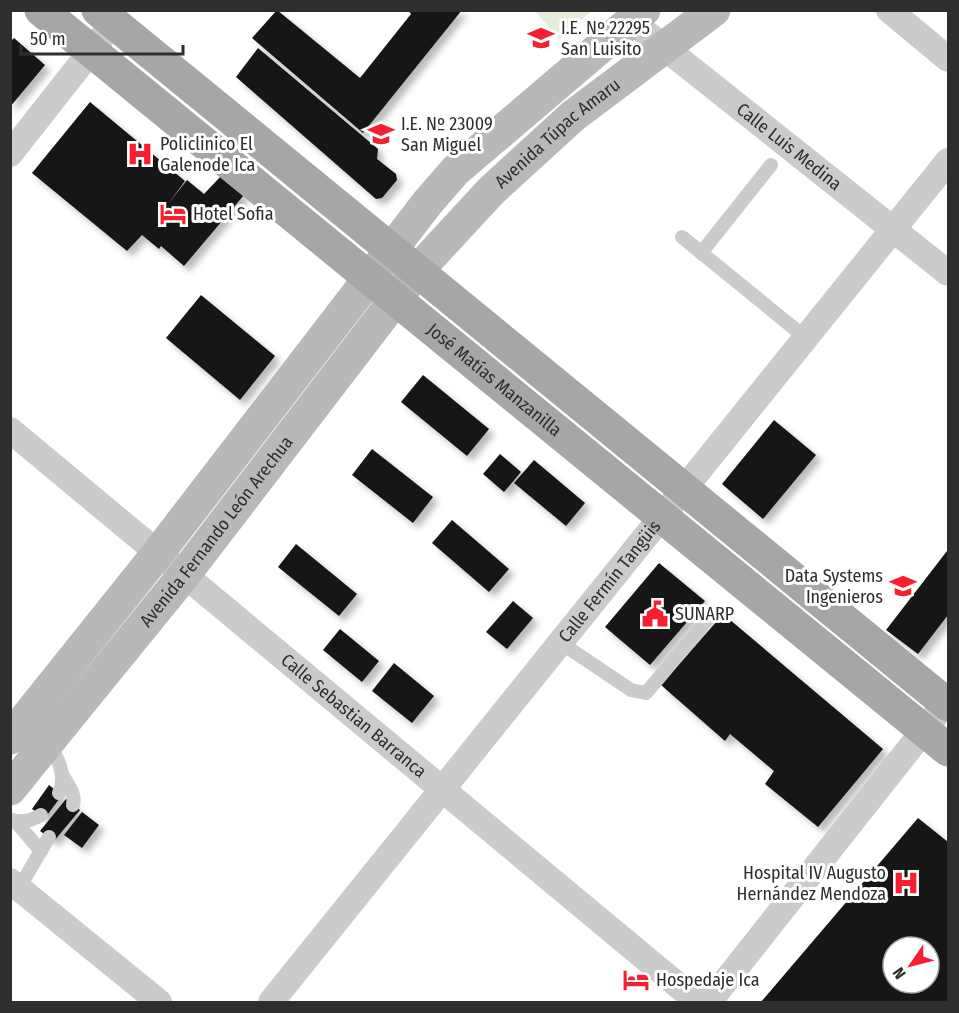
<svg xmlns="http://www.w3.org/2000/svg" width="959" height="1013" font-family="'Fira Sans Condensed',sans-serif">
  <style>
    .green { fill: #e5edda }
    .building { fill: #151515; fill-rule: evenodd; filter: url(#shadow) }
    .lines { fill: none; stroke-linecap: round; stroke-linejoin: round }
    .service { stroke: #cbcbcb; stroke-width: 14 }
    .minor { stroke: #cbcbcb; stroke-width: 26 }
    .secondary { stroke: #b8b8b8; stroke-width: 33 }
    .primary { stroke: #a6a6a6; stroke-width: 33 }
    .labels { text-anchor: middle; stroke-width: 6; stroke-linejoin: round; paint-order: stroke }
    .poi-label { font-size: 18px; fill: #2e2e2e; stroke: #fff; text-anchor: start }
    .street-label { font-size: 18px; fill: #2e2e2e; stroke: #fff }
  </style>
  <defs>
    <filter id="shadow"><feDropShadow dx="5.5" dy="5.5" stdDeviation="3" flood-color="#0004"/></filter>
  </defs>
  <rect width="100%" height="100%" fill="#fff"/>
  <path class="green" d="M535 11H592L559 39Z"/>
  <g class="building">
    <path d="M277 10 360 78 411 14 408 10H462L363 133 252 38Z"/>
    <path d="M14 38 45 65 10 107V42Z"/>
    <path d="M258 48 378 149 377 159 396 174 397 180 382 198 376 199 236 77Z"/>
    <path d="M90 102 185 181 168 204 187 180 204 194 222 175 244 195 184 266 161 246 159 249 142 235 127 251 32 173Z"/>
    <path d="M201 295 275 356 240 400 166 338Z"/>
    <path d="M423 375 489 429 467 456 401 402Z"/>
    <path d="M774 420 816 455 763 519 722 484Z"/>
    <path d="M372 449 433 497 413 523 352 475Z"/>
    <path d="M500 454 521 472 504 492 483 474Z"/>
    <path d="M534 460 585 503 566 526 514 483Z"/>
    <path d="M452 520 509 569 489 592 432 543Z"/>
    <path d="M296 544 357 594 339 616 278 567Z"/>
    <path d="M947 551 948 615 918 654 886 630Z"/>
    <path d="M659 563 705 601 650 665 605 627Z"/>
    <path d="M513 601 533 618 507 649 486 632Z"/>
    <path d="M723 614 883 749 818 827 765 784 774 771 730 734 725 741 661 685Z"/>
    <path d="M340 629 379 661 362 682 323 650Z"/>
    <path d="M394 663 434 696 412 723 372 691Z"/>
    <path d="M49 785 62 795 45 818 32 809Z"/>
    <path d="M66 799 80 810 54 841 40 831Z"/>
    <path d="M82 812 99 825 82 848 64 835Z"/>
    <path d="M918 818 948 842V1002H761ZM893 947H929V983H893Z"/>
  </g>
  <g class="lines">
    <g class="service">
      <path d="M682 237 806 338"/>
      <path d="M701 253 771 165"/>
      <path d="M561 643 631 690 646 693 709 618"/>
      <path d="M48 743C58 758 67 775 59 793"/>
      <path d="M63 776C68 785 76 794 73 805"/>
      <path d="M10 819C21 824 31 821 41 815"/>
      <path d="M16 822 41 851"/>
      <path d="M19 888 49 837"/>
    </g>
    <g class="minor">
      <path d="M889 10 948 59"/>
      <path id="s1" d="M631 21 948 273"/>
      <path d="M10 154 113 23"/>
      <path id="s2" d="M10 430 698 1002"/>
      <path d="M10 881 159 1002"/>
      <path id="s3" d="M271 1002 948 161"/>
      <path d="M709 1002 936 715"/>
    </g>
    <g class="secondary">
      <path d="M10 738 158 553 428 202 455 171 644 10"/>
      <path id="s4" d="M10 789 184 575 417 271 491 191 573 116 714 10"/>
    </g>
    <g class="primary">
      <path id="s5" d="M41 10 948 750"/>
      <path d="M98 10 948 705"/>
    </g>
  </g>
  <defs>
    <g id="school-bare" transform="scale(2.07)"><path d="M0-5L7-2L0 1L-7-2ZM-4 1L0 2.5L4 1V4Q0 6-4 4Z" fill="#f71f2f" stroke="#fff" stroke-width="2.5" paint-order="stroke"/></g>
    <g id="hospital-bare" transform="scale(2.07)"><path d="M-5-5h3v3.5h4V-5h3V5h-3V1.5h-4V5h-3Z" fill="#f71f2f" stroke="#fff" stroke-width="2.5" paint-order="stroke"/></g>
    <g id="hotel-bare" transform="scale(2.07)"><path d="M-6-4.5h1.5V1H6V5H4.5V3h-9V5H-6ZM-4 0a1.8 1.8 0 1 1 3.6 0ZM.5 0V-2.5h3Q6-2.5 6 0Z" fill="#f71f2f" stroke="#fff" stroke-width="2.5" paint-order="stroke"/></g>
    <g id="civic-bare" transform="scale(2.07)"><path d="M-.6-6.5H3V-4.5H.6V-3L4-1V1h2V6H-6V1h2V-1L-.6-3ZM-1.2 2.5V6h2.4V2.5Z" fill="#f71f2f" stroke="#fff" stroke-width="2.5" paint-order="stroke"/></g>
  </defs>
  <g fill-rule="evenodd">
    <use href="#school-bare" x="541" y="38"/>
    <use href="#school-bare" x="381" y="134"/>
    <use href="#hospital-bare" x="140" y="154"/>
    <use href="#hotel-bare" x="173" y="214"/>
    <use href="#school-bare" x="903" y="586"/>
    <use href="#civic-bare" x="655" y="614"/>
    <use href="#hospital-bare" x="906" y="883"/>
    <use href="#hotel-bare" x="636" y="980"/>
  </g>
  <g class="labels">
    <g class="poi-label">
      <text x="561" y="34">I.E. Nº 22295<tspan x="561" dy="21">San Luisito</tspan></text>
      <text x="401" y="130">I.E. Nº 23009<tspan x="401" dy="21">San Miguel</tspan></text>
      <text x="160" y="150">Policlinico El<tspan x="160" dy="21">Galenode Ica</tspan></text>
      <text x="193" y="220">Hotel Sofia</text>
      <text x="883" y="582" text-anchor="end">Data Systems<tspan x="883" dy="21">Ingenieros</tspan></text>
      <text x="675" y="620">SUNARP</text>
      <text x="886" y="879" text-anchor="end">Hospital IV Augusto<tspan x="886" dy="21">Hernández Mendoza</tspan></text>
      <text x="656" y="986">Hospedaje Ica</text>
    </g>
    <g class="street-label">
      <text dy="6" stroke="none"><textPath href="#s4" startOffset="856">Avenida Túpac Amaru</textPath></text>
      <text dy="6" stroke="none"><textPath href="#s1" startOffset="202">Calle Luis Medina</textPath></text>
      <text dy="6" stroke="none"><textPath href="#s5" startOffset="585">José Matías Manzanilla</textPath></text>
      <text dy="6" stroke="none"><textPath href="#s4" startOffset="330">Avenida Fernando León Arechua</textPath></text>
      <text dy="6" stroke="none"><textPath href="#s3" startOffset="540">Calle Fermín Tangüis</textPath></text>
      <text dy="6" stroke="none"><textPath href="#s2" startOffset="447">Calle Sebastian Barranca</textPath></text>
    </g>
  </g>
  <rect width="959" height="1013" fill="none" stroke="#2e2e2e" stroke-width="24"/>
  <g transform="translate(911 965) rotate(235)"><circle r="28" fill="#ffffff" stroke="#ababab" stroke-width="1.5"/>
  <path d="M0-4.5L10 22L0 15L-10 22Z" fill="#f71f2f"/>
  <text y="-9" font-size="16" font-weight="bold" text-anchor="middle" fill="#2e2e2e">N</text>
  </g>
  <path d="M21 45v9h162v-9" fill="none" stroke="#2e2e2e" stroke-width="3"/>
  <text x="30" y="45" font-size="18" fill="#2e2e2e" stroke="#ffffff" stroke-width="4.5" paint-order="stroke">50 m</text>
</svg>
